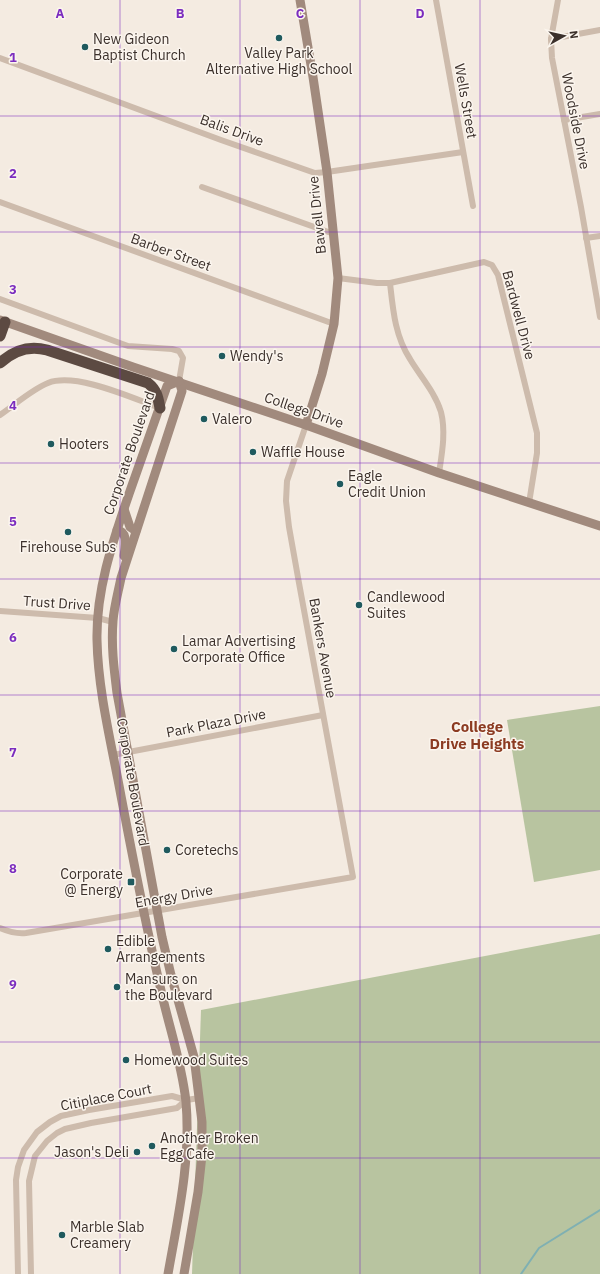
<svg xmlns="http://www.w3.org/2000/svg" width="600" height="1274" font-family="'IBM Plex Sans',sans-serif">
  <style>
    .green { fill: #b8c4a0 }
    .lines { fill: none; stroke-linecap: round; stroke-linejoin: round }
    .stream { stroke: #7fb0b2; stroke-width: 2 }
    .street { stroke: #cdbbac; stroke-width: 6 }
    .secondary { stroke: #a18a7d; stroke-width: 9 }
    .highway { stroke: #5c4a42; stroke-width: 11 }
    .grid { fill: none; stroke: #7b2cbf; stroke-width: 1; stroke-opacity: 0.55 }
    .poi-dot { fill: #1f5a5e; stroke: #fbf5ee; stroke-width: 1.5 }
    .labels { text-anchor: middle; stroke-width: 3; stroke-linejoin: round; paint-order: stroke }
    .poi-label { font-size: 14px; fill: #3b302b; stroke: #fbf5ee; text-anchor: start }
    .street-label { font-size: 14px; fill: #3b302b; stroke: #fbf5ee }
    .neighbourhood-label { font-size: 15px; font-weight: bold; fill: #8c3b22; stroke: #fbf5ee }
    .grid-label { font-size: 13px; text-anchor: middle; font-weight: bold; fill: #7b2cbf; stroke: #fbf5ee; stroke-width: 3; stroke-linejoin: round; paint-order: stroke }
  </style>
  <rect width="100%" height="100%" fill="#f4ebe1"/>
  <g class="green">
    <path d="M600 706V870L534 882 507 720Z"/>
    <path d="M600 934V1274H192L201 1010Z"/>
  </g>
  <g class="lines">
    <path class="stream" d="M521 1274 539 1248 600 1210"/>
    <g class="street">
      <path d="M436 0 473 206"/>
      <path d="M558 0 551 39 552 58 581 207 600 317"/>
      <path d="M551 39 600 30"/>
      <path d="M0 58 221 140 315 173 327 172 463 152"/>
      <path d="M564 120 600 114"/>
      <path d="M202 187 334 234"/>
      <path d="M0 202 334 324"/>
      <path d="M586 238 600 236"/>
      <path d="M338 278 377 283H390L484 262 492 265 498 275 537 433V453L529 503"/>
      <path d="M390 283C393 310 395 336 410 359 420 376 435 392 441 412 446 432 442 453 439 473"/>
      <path d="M0 299 128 346 172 349 179 351 183 358 179 381"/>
      <path d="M0 415C16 404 31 390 48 383 76 372 132 398 160 408"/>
      <path d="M0 611 98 618 113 622"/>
      <path d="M113 755 323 715"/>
      <path d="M0 928C9 932 16 934 26 933L353 877 299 583 289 527 286 501 287 481 306 425"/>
      <path d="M18 1274 16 1180 18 1167 24 1150 37 1132 50 1122 61 1116 89 1110 172 1096 186 1100 200 1098"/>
      <path d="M31 1274 29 1181 35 1156 47 1141 57 1133 65 1129 91 1123 177 1108 186 1100"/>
    </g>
    <g class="secondary">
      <path d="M300 0 313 77 327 172 338 278 334 324 322 374 306 425"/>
      <path d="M0 320 133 367 306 425 439 473 600 526"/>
      <path d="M179 381 182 391 121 578C118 593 114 607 113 621 111 646 114 669 117 693L162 937 171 975 194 1057 202 1122V1155L198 1192 184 1274"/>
      <path d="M124 509 130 527 136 531"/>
      <path d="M117 530C129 532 125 547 124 556"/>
      <path d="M168 1274C178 1217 191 1160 186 1102 182 1063 168 1024 160 986 144 918 131 849 118 780 109 734 98 687 97 640 96 589 113 541 129 494 142 458 154 422 167 386L179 381"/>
    </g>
    <g class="highway">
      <path d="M0 336 5 322"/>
      <path d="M0 363C14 350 29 345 47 350L148 383C157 390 158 398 160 408"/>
    </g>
  </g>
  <path class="grid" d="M120 0V1274M240 0V1274M360 0V1274M480 0V1274M0 116H600M0 232H600M0 347H600M0 463H600M0 579H600M0 695H600M0 811H600M0 927H600M0 1042H600M0 1158H600"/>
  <g class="poi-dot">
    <circle cx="279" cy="38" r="4"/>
    <circle cx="85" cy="47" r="4"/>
    <circle cx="222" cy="356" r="4"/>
    <circle cx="204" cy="419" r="4"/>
    <circle cx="51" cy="444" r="4"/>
    <circle cx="253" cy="452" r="4"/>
    <circle cx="340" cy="484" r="4"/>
    <circle cx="68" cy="532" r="4"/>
    <circle cx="359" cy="605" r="4"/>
    <circle cx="174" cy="649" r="4"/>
    <circle cx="167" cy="850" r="4"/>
    <rect x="127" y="878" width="8" height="8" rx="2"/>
    <circle cx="108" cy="949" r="4"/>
    <circle cx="117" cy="987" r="4"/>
    <circle cx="126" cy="1060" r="4"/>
    <circle cx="152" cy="1146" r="4"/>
    <circle cx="137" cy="1152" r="4"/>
    <circle cx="62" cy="1235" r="4"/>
  </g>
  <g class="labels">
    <g class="poi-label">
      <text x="93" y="44">New Gideon<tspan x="93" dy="16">Baptist Church</tspan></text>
      <text x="279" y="58" text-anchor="middle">Valley Park<tspan x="279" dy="16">Alternative High School</tspan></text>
      <text x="230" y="361">Wendy's</text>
      <text x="212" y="424">Valero</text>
      <text x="59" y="449">Hooters</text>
      <text x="261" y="457">Waffle House</text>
      <text x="348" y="481">Eagle<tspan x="348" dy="16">Credit Union</tspan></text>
      <text x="68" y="552" text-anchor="middle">Firehouse Subs</text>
      <text x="367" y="602">Candlewood<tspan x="367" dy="16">Suites</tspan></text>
      <text x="182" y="646">Lamar Advertising<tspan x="182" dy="16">Corporate Office</tspan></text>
      <text x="175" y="855">Coretechs</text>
      <text x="123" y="879" text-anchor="end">Corporate<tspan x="123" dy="16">@ Energy</tspan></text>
      <text x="116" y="946">Edible<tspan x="116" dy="16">Arrangements</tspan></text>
      <text x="125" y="984">Mansurs on<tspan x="125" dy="16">the Boulevard</tspan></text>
      <text x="134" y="1065">Homewood Suites</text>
      <text x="160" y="1143">Another Broken<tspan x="160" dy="16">Egg Cafe</tspan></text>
      <text x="129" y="1157" text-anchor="end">Jason's Deli</text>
      <text x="70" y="1232">Marble Slab<tspan x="70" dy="16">Creamery</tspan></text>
    </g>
    <g class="street-label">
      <text transform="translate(466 101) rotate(80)" y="5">Wells Street</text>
      <text transform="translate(576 121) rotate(79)" y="5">Woodside Drive</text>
      <text transform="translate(232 130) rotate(20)" y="5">Balis Drive</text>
      <text transform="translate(317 215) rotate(-96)" y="5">Bawell Drive</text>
      <text transform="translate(171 252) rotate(20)" y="5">Barber Street</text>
      <text transform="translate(519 315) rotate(75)" y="5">Bardwell Drive</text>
      <text transform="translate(304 410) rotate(19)" y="5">College Drive</text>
      <text transform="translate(129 453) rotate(-71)" y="5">Corporate Boulevard</text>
      <text transform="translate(57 603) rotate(4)" y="5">Trust Drive</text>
      <text transform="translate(323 648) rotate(80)" y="5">Bankers Avenue</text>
      <text transform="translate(216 723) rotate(-11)" y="5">Park Plaza Drive</text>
      <text transform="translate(133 782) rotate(80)" y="5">Corporate Boulevard</text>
      <text transform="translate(174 896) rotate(-10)" y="5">Energy Drive</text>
      <text transform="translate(106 1097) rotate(-11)" y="5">Citiplace Court</text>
    </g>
    <g class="neighbourhood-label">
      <text x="477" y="732">College<tspan x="477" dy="17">Drive Heights</tspan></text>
    </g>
  </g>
  <g class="grid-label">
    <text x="60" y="18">A</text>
    <text x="180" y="18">B</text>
    <text x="300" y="18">C</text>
    <text x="420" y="18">D</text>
    <text x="13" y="62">1</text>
    <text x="13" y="178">2</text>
    <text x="13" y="294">3</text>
    <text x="13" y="410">4</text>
    <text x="13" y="526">5</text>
    <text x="13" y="642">6</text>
    <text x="13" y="757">7</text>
    <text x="13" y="873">8</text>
    <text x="13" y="989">9</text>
  </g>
  <g transform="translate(564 36) rotate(82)" stroke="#fbf5ee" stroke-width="3" paint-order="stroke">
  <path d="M0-3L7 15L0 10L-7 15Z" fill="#3b302b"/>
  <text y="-6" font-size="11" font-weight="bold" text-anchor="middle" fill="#3b302b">N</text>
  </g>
</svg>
